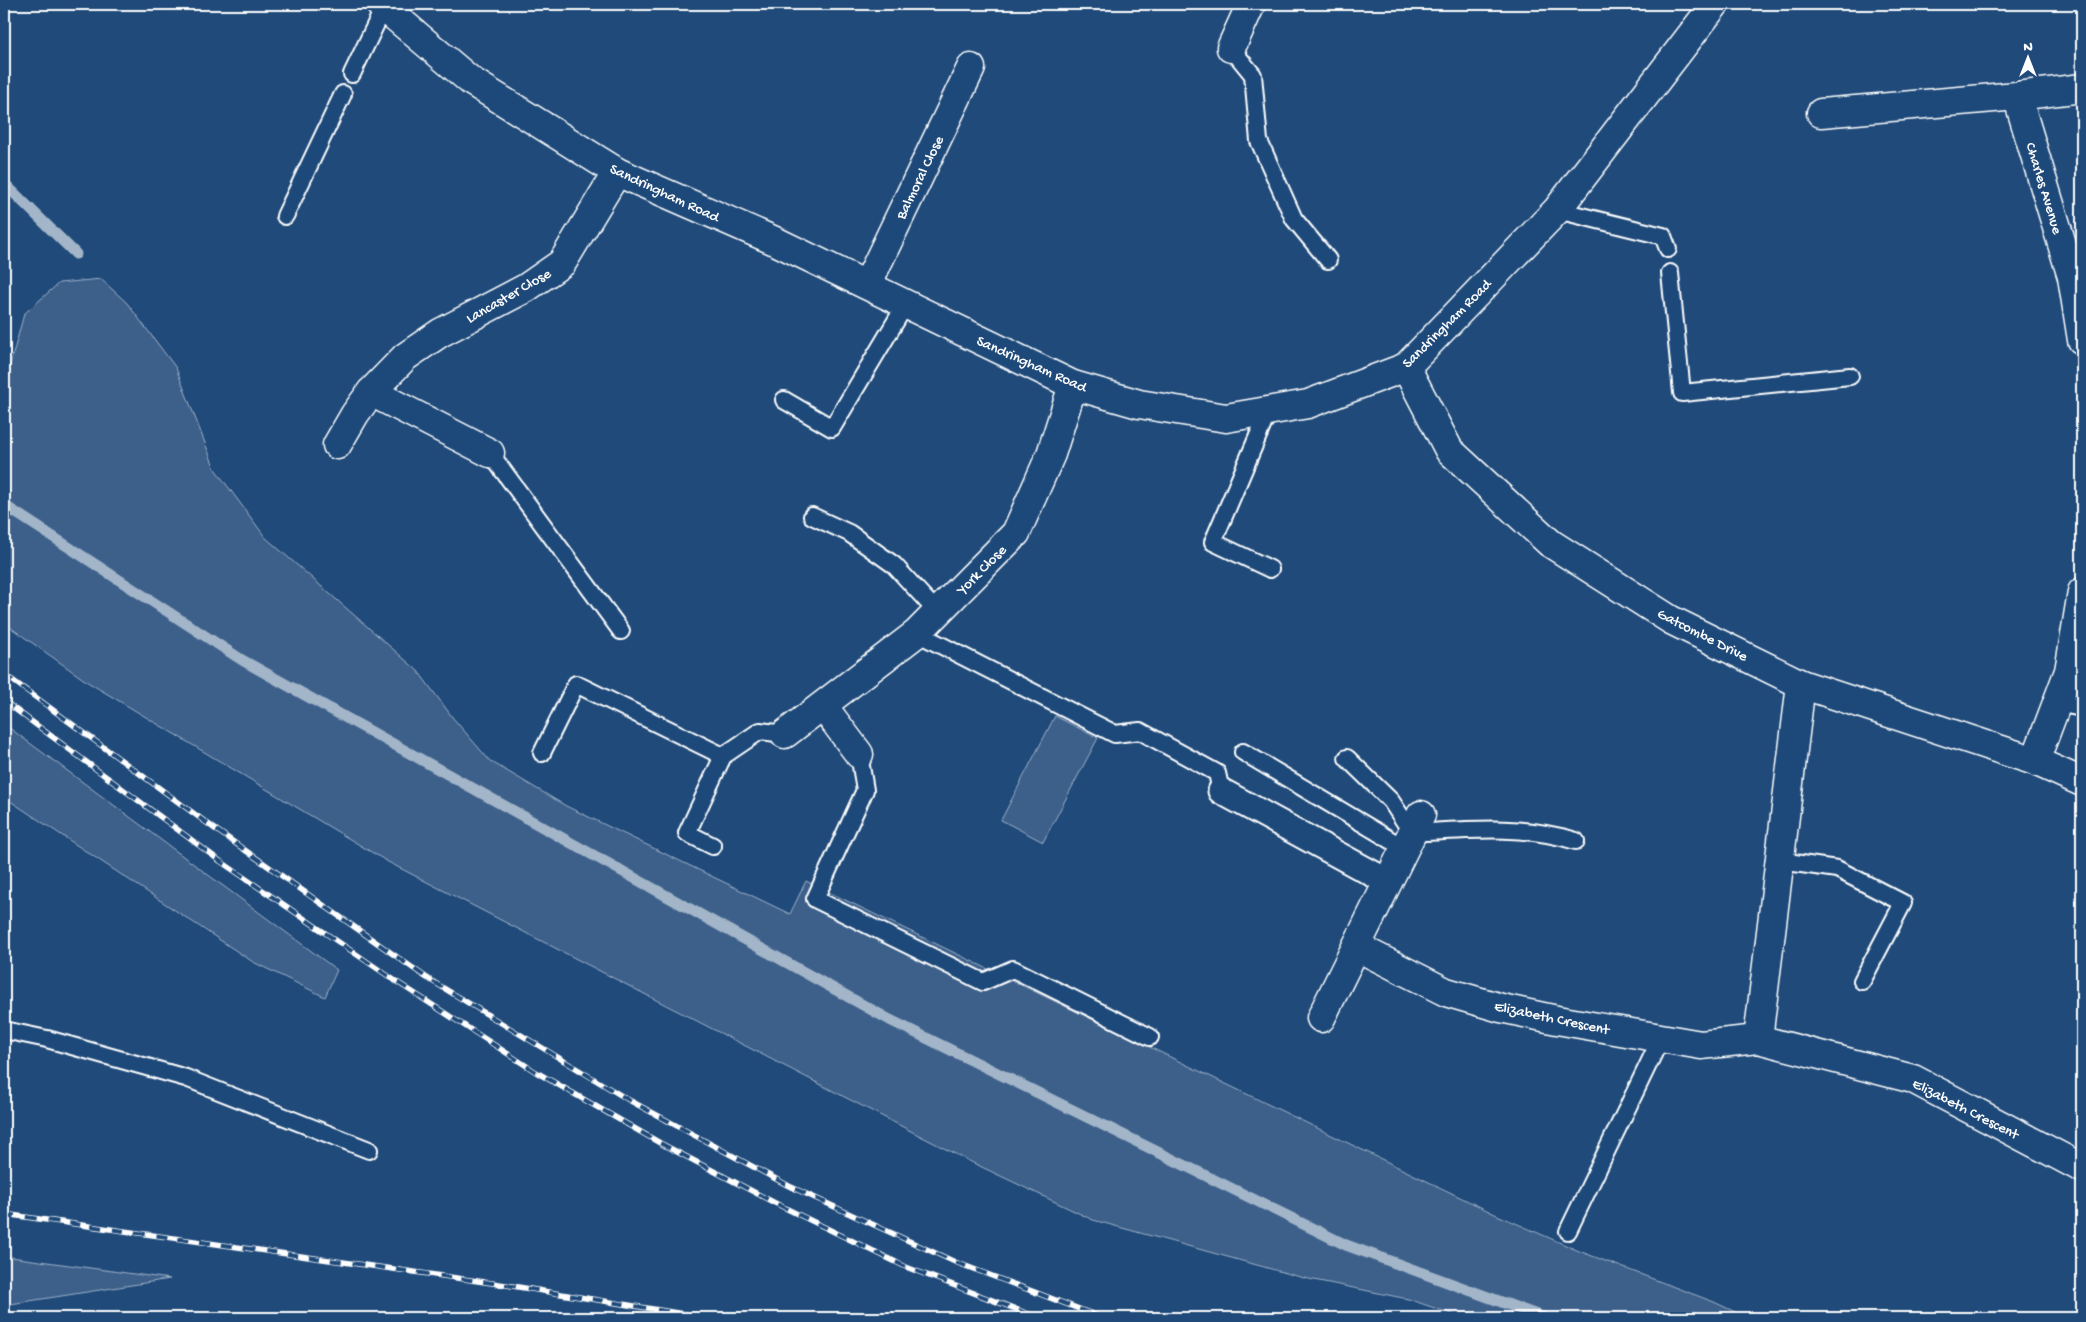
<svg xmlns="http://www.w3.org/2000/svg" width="2086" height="1322" font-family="'Gochi Hand',sans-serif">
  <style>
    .green { fill: #3c618b; stroke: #9eb0c5 }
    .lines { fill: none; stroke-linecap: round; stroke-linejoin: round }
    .stream { stroke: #a3b5c8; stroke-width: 11 }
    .service-casing { stroke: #fff; stroke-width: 20 }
    .pedestrian-casing { stroke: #fff; stroke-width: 29 }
    .minor-casing { stroke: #fff; stroke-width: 31 }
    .service { stroke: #1f4a7a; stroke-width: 16 }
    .pedestrian { stroke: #1f4a7a; stroke-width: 25 }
    .minor { stroke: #1f4a7a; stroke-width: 28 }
    .rail-casing { stroke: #fff; stroke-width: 5.5 }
    .rail { stroke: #1f4a7a; stroke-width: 4; stroke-dasharray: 11; stroke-linecap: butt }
    .labels { text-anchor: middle; stroke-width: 4; stroke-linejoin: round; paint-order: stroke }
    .street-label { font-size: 15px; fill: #fff; stroke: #1f4a7a }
  </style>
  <rect width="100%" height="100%" fill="#1f4a7a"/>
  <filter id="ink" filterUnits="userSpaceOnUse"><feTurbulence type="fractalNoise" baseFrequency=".02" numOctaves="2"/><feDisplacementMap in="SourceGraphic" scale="10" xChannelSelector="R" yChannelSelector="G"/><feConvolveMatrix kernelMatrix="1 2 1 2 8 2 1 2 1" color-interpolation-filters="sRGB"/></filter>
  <g filter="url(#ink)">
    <g class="green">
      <path d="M101 279 127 303 176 368 215 469 265 537 418 671 453 718 490 761 566 806 790 914 806 881 1495 1214 1579 1251 1714 1302 1748 1318H1464L1408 1299 1304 1278 1093 1220 967 1160 388 862 89 683 4 623V387L24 314 59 283Z"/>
      <path d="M1055 716 1098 738 1043 842 1001 820Z"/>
      <path d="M4 724 337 970 325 997 253 962 4 797Z"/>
      <path d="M4 1256 170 1279 4 1305Z"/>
    </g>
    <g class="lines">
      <g class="stream">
        <path d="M4 183 76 254"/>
        <path d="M4 505 242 660 890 1020 1346 1245 1545 1318"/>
      </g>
      <g class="service-casing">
        <g id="service">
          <path d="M1231 48 1253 75 1259 141 1294 219 1328 260"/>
          <path d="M352 74 384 7"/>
          <path d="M1557 210 1663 236 1668 249"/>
          <path d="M285 216 343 94"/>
          <path d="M1670 273 1682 393 1850 376"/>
          <path d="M784 400 832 428 906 304"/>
          <path d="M1269 410 1213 542 1270 569"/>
          <path d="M490 453 621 631"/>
          <path d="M812 516 849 533 894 565 938 613"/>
          <path d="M917 633 1115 734 1140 731 1217 773 1221 791"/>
          <path d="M2056 703 2082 708"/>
          <path d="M1243 752 1404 848"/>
          <path d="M542 753 576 684 723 756 760 731 785 734"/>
          <path d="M859 754 865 790 815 899 983 982 1013 969 1150 1037"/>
          <path d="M1347 758 1391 801 1412 833C1467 830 1522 824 1576 841"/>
          <path d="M713 846 687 833 723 756"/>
          <path d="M1780 861 1837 869 1903 903 1862 981"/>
          <path d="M4 1030 47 1039 186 1078 369 1150"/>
          <path d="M1568 1231 1661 1038"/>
        </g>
      </g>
      <g class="pedestrian-casing">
        <path id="pedestrian" d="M1221 791 1388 882"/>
      </g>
      <g class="minor-casing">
        <g id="minor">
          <path d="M380 4 471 81 617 172 775 241 1073 385 1139 404 1226 418 1308 404 1406 367 1557 210 1715 4"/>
          <path d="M1231 48 1251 4"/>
          <path d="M2017 96 2072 277 2082 340"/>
          <path d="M1821 113 2017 96 2082 88"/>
          <path d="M867 285 971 68"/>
          <path d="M1406 367 1449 450 1550 543 1671 620 1801 684 2035 761 2082 782"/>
          <path d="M337 445 355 414 371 392"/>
          <path d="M490 453 371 392 405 357 440 333 526 288 562 263 617 172"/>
          <path d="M823 706 859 754"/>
          <path d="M785 734 917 633 1016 533 1051 454 1073 385"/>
          <path d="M2035 761 2069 671 2082 592"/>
          <path d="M1357 947 1446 992 1501 1008 1557 1020 1701 1045 1758 1039 1913 1079 2082 1168"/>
          <path d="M1321 1018 1421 815"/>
          <path d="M1758 1039 1801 684"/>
        </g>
      </g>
      <use href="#service" class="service"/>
      <use href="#pedestrian" class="pedestrian"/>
      <use href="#minor" class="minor"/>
      <g class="rail-casing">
        <g id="rail">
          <path d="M4 674 215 829 427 978 627 1099 789 1186 955 1262 1103 1318"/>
          <path d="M4 701 220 861 397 982 536 1072 660 1143 775 1203 906 1267 1039 1318"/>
          <path d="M4 1214 506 1285 708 1318"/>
        </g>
      </g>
      <use href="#rail" class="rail"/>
    </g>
  </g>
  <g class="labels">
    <g class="street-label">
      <text transform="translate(919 177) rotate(-64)" y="5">Balmoral Close</text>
      <text transform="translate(2045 188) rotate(73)" y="5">Charles Avenue</text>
      <text transform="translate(665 192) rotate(25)" y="5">Sandringham Road</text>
      <text transform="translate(508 295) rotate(-30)" y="5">Lancaster Close</text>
      <text transform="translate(1446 323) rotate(-45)" y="5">Sandringham Road</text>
      <text transform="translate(1032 363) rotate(24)" y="5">Sandringham Road</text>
      <text transform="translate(981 569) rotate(-45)" y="5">York Close</text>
      <text transform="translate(1703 634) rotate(27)" y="5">Gatcombe Drive</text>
      <text transform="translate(1552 1017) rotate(12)" y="5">Elizabeth Crescent</text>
      <text transform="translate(1966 1108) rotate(27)" y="5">Elizabeth Crescent</text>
    </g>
  </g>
  <rect width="2086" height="1322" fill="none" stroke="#1f4a7a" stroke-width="20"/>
  <rect x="10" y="10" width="2066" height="1302" fill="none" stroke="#fff" stroke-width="2" filter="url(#ink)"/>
  <g transform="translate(2028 58)" stroke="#1f4a7a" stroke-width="4" paint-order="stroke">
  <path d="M0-4L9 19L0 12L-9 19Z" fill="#ffffff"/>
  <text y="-8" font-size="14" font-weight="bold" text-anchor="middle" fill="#ffffff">N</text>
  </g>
</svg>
